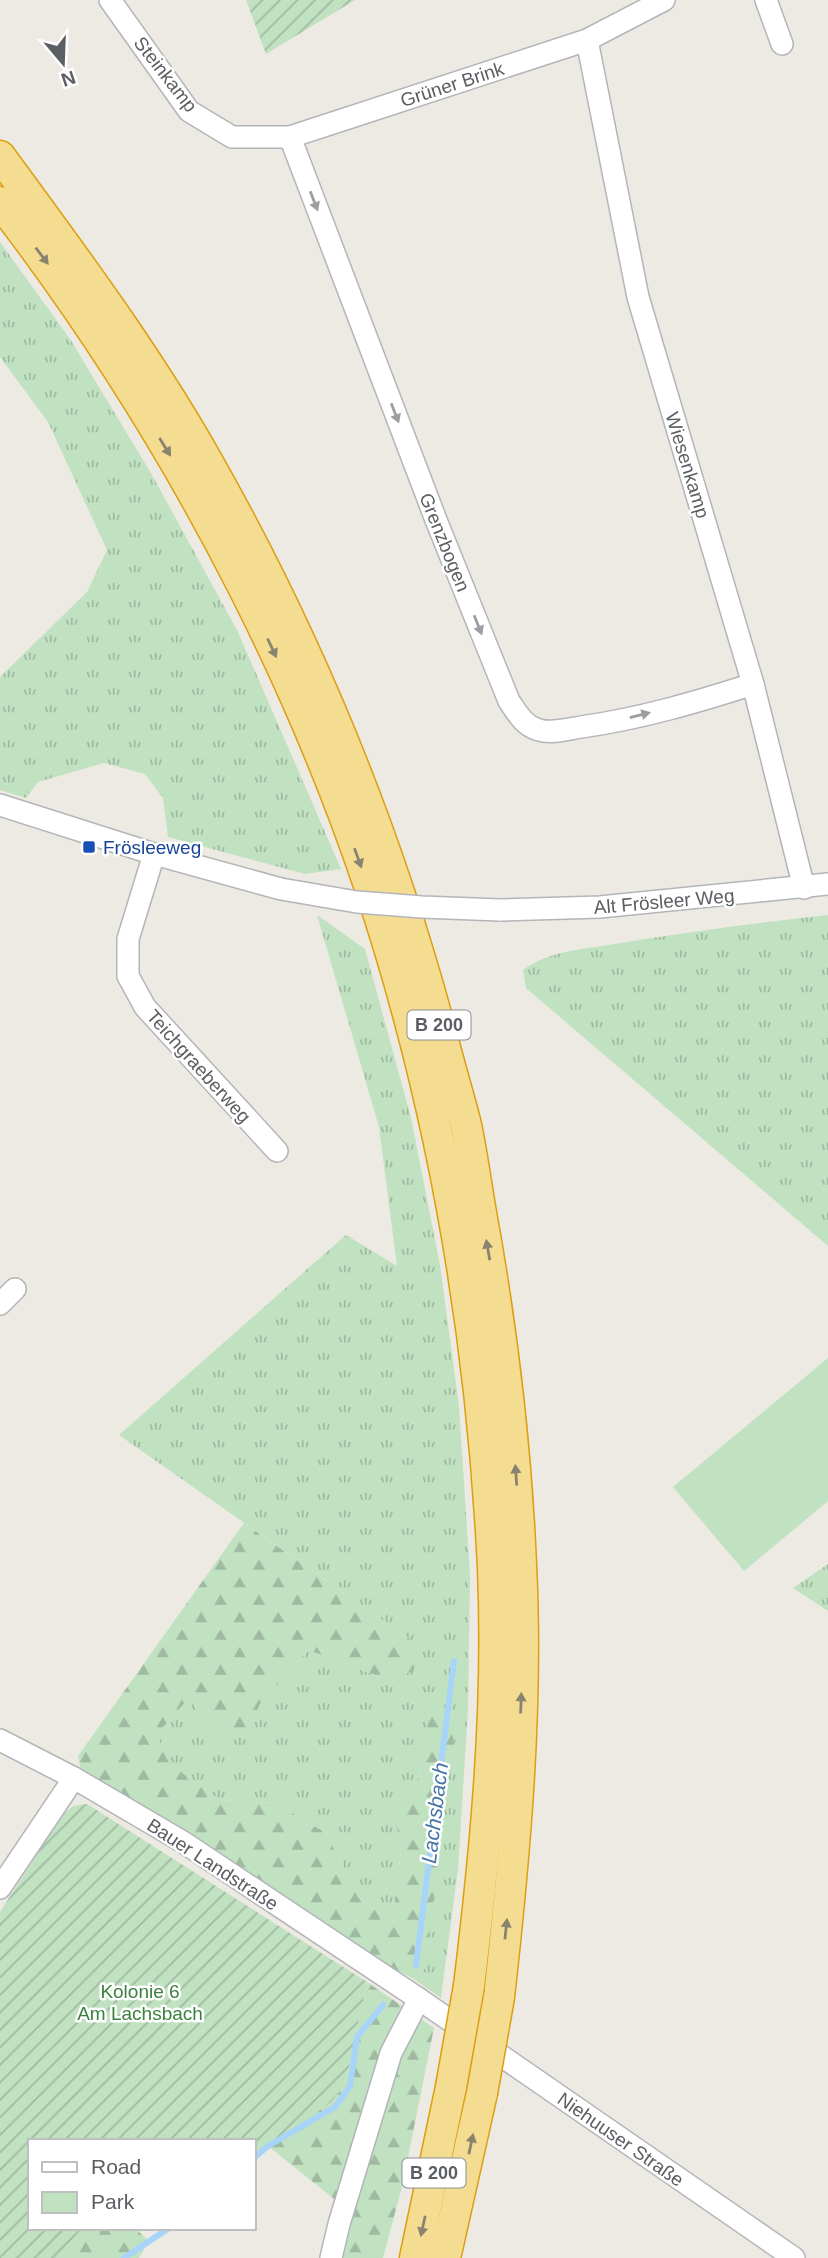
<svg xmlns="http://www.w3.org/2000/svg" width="828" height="2258" font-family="Helvetica,sans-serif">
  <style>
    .grass { fill: url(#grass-tufts) }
    .forest { fill: url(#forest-firs) }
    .park { fill: #c0e2c1 }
    .garden { fill: url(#garden-furrows) }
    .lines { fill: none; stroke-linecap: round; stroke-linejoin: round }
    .stream { stroke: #a7d4f8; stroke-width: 6 }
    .minor-casing { stroke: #b3b5b9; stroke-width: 24 }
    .highway-casing { stroke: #dd9f11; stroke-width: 33 }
    .minor { stroke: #fff; stroke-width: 21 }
    .highway { stroke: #f4dc91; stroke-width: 30 }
    .minor-bridge-casing { stroke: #b3b5b9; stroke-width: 24; stroke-linecap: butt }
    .highway-bridge-casing { stroke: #dd9f11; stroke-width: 33; stroke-linecap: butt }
    .minor-bridge { stroke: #fff; stroke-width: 21 }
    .highway-bridge { stroke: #f4dc91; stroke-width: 30 }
    .oneway { fill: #9d9ea1 }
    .oneway2 { fill: #898470 }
    .transit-dot { fill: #1a4fb4; stroke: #fff; stroke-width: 2.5 }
    .labels { text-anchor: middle; stroke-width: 5; stroke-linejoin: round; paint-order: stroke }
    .shield { fill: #fff; stroke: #8c8e91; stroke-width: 2 }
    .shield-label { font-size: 18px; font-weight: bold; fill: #5b5e62 }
    .street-label { font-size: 19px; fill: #5b5e62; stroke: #fff }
    .transit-label { font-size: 19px; fill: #164399; stroke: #fff; text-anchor: start }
    .park-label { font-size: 19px; fill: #3b813f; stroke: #fff }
    .water-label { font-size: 21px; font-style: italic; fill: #4575a8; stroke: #fff }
  </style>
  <defs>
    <pattern id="grass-tufts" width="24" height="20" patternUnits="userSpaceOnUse" patternTransform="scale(1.75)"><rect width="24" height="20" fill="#c0e2c1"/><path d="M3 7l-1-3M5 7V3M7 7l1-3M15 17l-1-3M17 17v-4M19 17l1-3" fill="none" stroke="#9fbaa0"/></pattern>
    <pattern id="forest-firs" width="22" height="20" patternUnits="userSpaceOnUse" patternTransform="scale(1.75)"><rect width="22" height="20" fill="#c0e2c1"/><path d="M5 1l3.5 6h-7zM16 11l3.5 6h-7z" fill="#9fbaa0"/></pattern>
    <pattern id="garden-furrows" width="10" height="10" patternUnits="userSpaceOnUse" patternTransform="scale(1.75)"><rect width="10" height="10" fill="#c0e2c1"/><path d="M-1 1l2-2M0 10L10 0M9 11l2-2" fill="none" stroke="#9fbaa0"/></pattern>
  </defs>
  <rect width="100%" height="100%" fill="#eceae2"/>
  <g class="grass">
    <path d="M0 242 70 339 152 475 238 632 341 869 305 874 168 837 163 798 145 774 104 763 38 782 26 798 0 790V677L87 592 107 550 48 422 0 357Z"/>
    <path d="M317 915 365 949 411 1118 440 1265 459 1406 470 1575 468 1709 458 1869 441 1998 414 1979 425 1968 431 1706 419 1777 392 1815 402 1843 392 1923 358 1897 326 1833 275 1803 220 1800 173 1767 155 1735 189 1698 212 1730 245 1738 260 1704 308 1650 389 1680 421 1647 119 1435 346 1235 397 1266 379 1127Z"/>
    <path d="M828 915V1246L526 988 523 970C548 951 584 949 615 944 686 932 757 923 828 915Z"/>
    <path d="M828 1564V1611L793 1588Z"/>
  </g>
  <g class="forest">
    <path d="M244 1523 421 1647 413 1671 389 1680 308 1650 260 1704 245 1738 212 1730 189 1698 156 1735 174 1767 220 1800 275 1803 326 1833 358 1897 392 1923 402 1843 392 1815 419 1777 431 1705 454 1733 425 1968 414 1979 387 1965 188 1836 81 1771 78 1756Z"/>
    <path d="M367 1982 434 2028 402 2187 383 2258H343L353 2214 268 2146 331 2102 345 2085Z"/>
    <path d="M82 2228H135L149 2241 139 2258H58Z"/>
  </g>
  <path class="park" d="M828 1358V1501L744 1571 673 1487Z"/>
  <g class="garden">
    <path d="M246 0H355L266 54Z"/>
    <path d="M87 1804 367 1982 345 2085 331 2102 254 2158V2141H30V2228H82L58 2258H0V1912L63 1814 73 1806Z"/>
  </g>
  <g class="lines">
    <g class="stream">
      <path d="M416 1966 454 1661"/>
      <path d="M254 2158 268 2146 335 2107 350 2086 357 2037 383 2005"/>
      <path d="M124 2258 169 2228"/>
    </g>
    <g class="minor-casing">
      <g id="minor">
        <path d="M110 0 189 111 232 137H290L587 40 664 0"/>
        <path d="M766 0 782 44"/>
        <path d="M587 40 638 297 753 684 804 888"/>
        <path d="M290 137 436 520 509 701C517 713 524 726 539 730 552 734 568 729 581 727 639 719 697 702 753 684"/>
        <path d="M0 805 154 854 281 889"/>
        <path d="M154 854 128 939V976L145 1007 277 1151"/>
        <path d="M500 910 600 907 828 884"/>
        <path d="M0 1304 15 1289"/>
        <path d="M0 1740 74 1778 183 1842 419 1999 794 2258"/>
        <path d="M0 1888 74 1778"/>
        <path d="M331 2258 339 2224 391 2053 419 1999"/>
      </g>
    </g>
    <g class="highway-casing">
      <g id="highway">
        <path d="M0 156C74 257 149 357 210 466 312 647 390 839 443 1040 450 1068 459 1097 466 1125 472 1154 476 1184 481 1213 502 1329 516 1446 521 1565 528 1709 515 1854 499 1997"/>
        <path d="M0 202C184 441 330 722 408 1014 457 1195 484 1381 493 1568 499 1708 486 1847 469 1986"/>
        <path d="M415 2258 451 2087"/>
        <path d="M445 2258 482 2093"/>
      </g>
    </g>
    <use href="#minor" class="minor"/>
    <use href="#highway" class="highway"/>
    <g class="minor-bridge-casing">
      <path id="minor-bridge" d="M281 889 357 902 422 907 500 910"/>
    </g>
    <g class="highway-bridge-casing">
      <g id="highway-bridge">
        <path d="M451 2087 469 1986"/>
        <path d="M482 2093 499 1997"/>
      </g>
    </g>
    <use href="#minor-bridge" class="minor-bridge"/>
    <use href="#highway-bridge" class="highway-bridge"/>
  </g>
  <defs><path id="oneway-solid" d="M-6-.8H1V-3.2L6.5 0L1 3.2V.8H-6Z" transform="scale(1.75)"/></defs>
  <g class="oneway">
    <use href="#oneway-solid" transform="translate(314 201) rotate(69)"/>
    <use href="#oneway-solid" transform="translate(395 413) rotate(69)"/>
    <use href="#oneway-solid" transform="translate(478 625) rotate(68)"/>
    <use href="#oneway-solid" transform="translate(640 715) rotate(-14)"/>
  </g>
  <g class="oneway2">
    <use href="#oneway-solid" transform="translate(42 256) rotate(53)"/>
    <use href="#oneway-solid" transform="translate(165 447) rotate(58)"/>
    <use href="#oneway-solid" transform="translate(272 648) rotate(65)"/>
    <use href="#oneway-solid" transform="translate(358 858) rotate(70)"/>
    <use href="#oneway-solid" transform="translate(488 1250) rotate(-100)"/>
    <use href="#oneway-solid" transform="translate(516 1475) rotate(-94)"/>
    <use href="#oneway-solid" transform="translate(521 1703) rotate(-88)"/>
    <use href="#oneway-solid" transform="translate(506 1929) rotate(-84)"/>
    <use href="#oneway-solid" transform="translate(471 2144) rotate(-78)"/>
    <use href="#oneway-solid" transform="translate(423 2226) rotate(102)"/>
  </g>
  <rect class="transit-dot" x="82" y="840" width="14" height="14" rx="3.5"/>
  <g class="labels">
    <g class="shield">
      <rect x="407.5" y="1010.5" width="63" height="29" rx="5"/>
      <rect x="402.5" y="2158.5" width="63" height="29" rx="5"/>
    </g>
    <g class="shield-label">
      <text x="439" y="1031">B 200</text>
      <text x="434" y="2179">B 200</text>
    </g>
    <g class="street-label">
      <text transform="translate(166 74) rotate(52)" y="7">Steinkamp</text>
      <text transform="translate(452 84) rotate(-18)" y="7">Grüner Brink</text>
      <text transform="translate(688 465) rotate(73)" y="7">Wiesenkamp</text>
      <text transform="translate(445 542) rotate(68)" y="7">Grenzbogen</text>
      <text transform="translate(664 901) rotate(-5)" y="7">Alt Frösleer Weg</text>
      <text transform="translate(199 1066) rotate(48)" y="7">Teichgraeberweg</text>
      <text transform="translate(213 1864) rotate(33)" y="7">Bauer Landstraße</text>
      <text transform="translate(621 2139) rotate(35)" y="7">Niehuuser Straße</text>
    </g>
    <g class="transit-label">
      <text x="103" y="854">Frösleeweg</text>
    </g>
    <g class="park-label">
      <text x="140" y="1998">Kolonie 6<tspan x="140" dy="22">Am Lachsbach</tspan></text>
    </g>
    <g class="water-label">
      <text transform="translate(435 1813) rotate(-83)" y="7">Lachsbach</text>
    </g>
  </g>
  <rect x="28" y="2139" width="228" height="91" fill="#ffffff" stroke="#bdbfc0" stroke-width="2"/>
  <rect x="42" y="2162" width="35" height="10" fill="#ffffff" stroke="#bdbfc0" stroke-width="2"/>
  <text x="91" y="2174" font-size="21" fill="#5b5e62">Road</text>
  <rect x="42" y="2192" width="35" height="21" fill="#c0e2c1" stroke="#bdbfc0" stroke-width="2"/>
  <text x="91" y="2209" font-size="21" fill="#5b5e62">Park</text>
  <g transform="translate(63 63) rotate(161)" stroke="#ffffff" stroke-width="5" paint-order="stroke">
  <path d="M0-5L12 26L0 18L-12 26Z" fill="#5b5e62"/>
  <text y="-10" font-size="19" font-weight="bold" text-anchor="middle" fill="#5b5e62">N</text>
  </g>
</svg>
